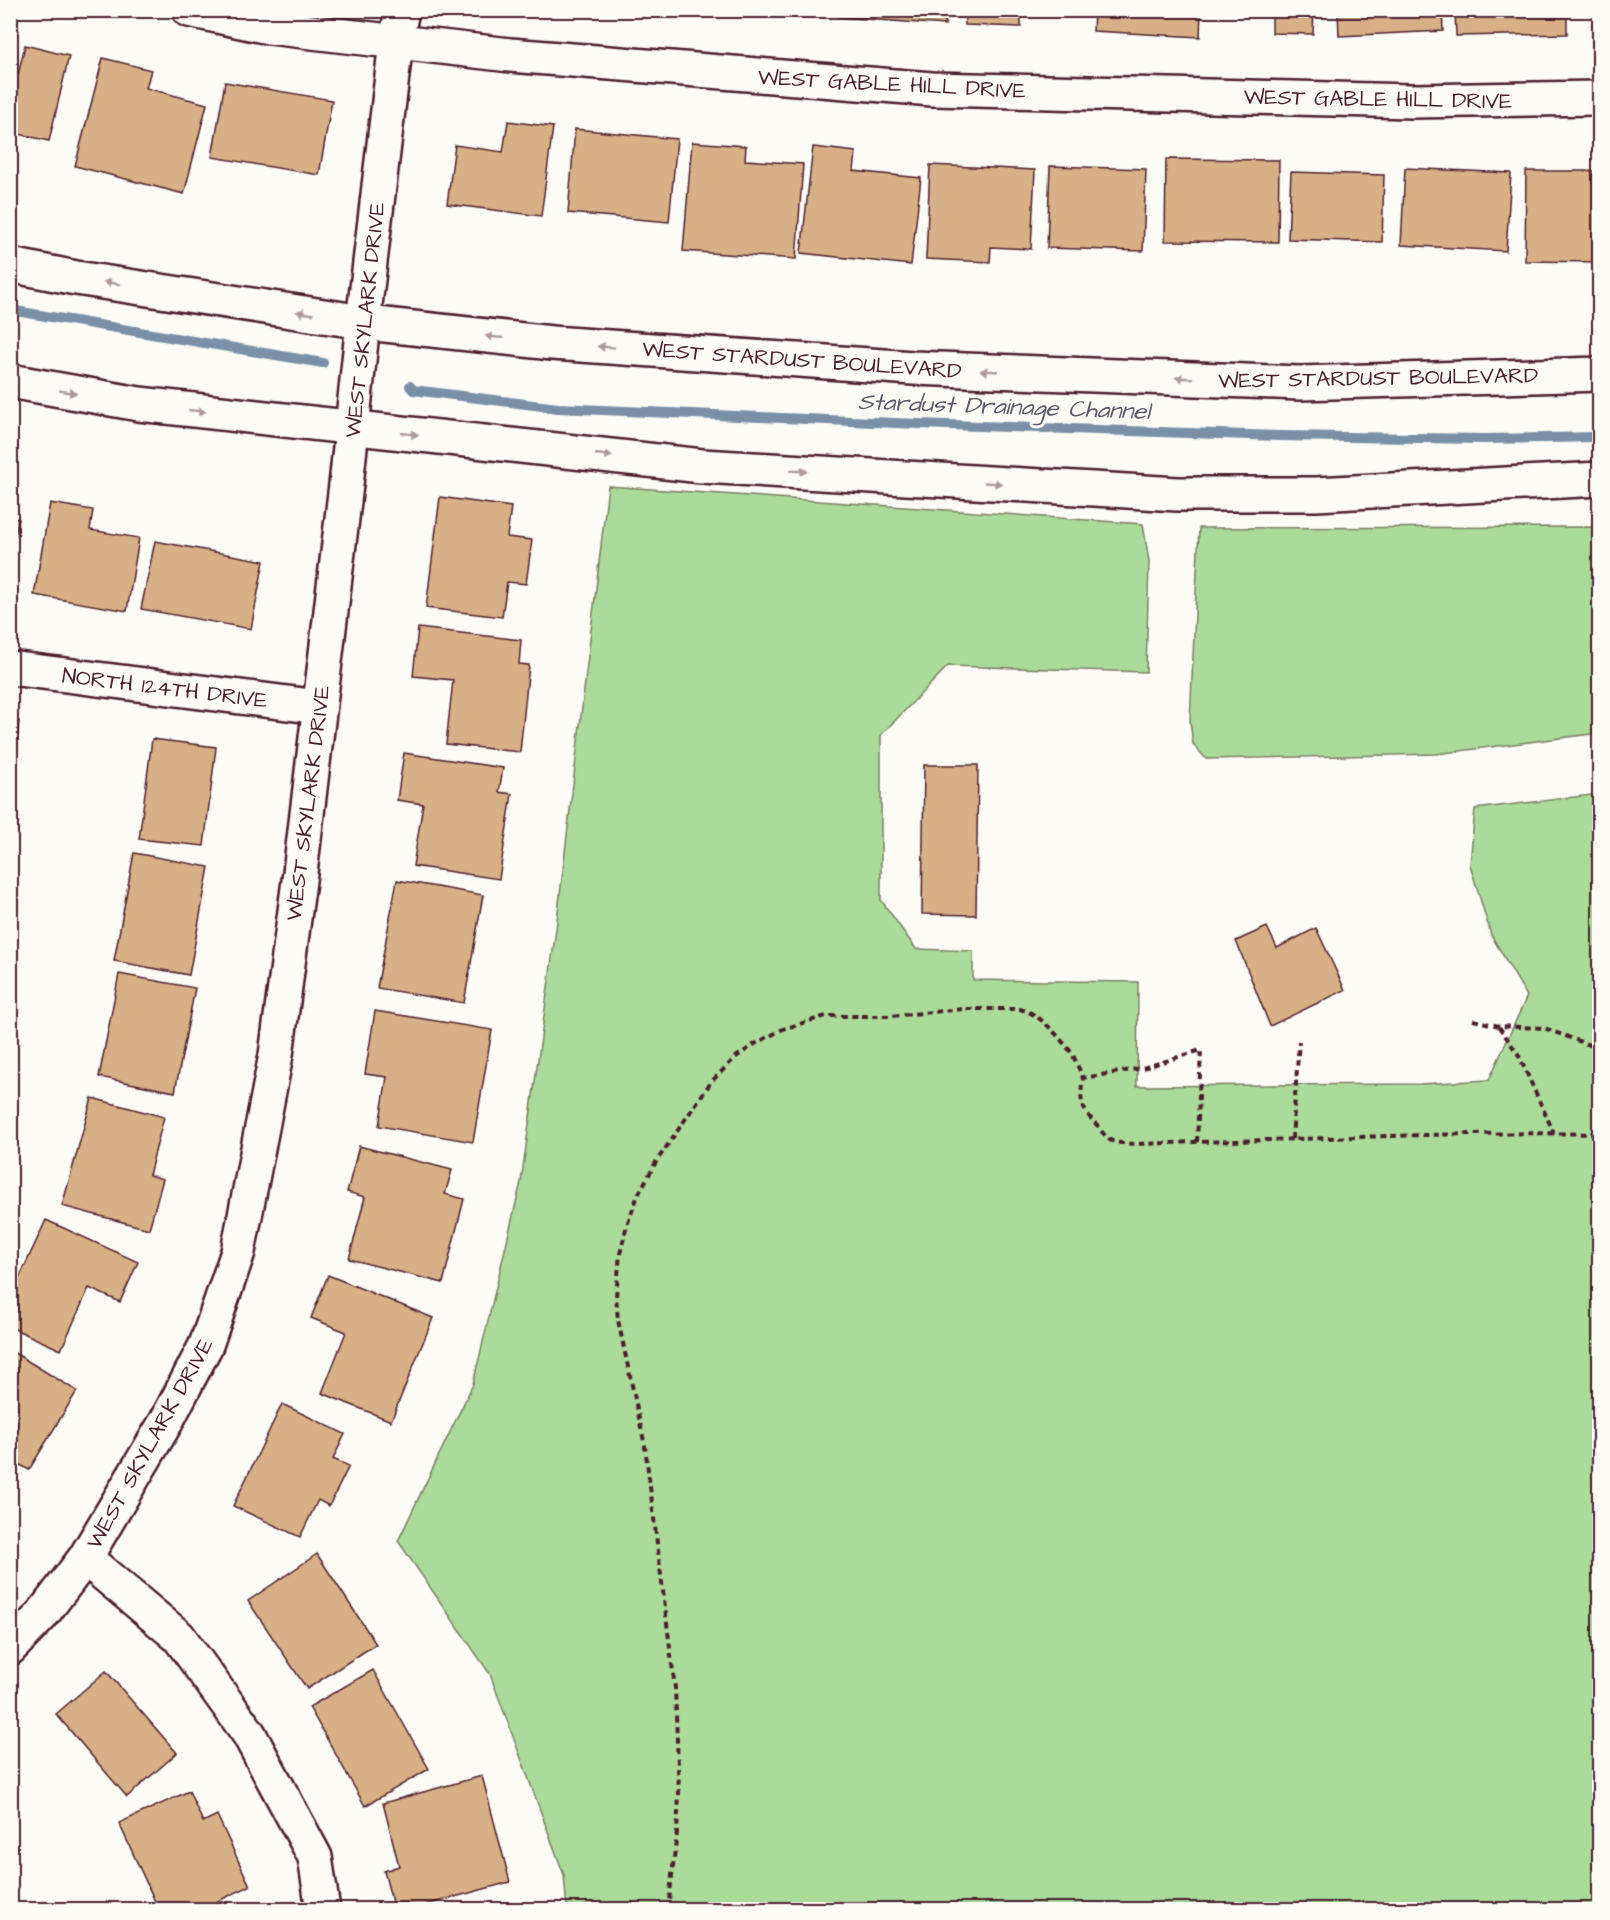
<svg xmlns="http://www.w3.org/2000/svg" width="1610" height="1920" font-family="'Architects Daughter',sans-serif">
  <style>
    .green { fill: #abdb9b; stroke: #7a7d63; stroke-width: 1.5 }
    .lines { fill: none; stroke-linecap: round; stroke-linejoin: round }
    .stream { stroke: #7990a7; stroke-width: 10 }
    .building { fill: #d7b088; stroke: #4a1f2b; stroke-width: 1.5 }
    .minor-casing { stroke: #4a1f2b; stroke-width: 38 }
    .tertiary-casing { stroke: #4a1f2b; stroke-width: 38 }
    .path { stroke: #4a1f2b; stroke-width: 4; stroke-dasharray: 6 4.5; stroke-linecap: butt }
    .minor { stroke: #fdfcf7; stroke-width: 33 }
    .tertiary { stroke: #fdfcf7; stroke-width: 33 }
    .oneway { fill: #ac999b }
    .labels { text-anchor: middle; stroke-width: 6; stroke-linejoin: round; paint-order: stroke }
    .street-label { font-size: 22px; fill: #4a1f2b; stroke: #fdfcf7 }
    .water-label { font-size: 24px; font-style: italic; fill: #615769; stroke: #fdfcf7 }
  </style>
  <rect width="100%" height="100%" fill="#fdfcf7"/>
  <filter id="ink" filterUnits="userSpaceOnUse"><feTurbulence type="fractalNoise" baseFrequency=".0167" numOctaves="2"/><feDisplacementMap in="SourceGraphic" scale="12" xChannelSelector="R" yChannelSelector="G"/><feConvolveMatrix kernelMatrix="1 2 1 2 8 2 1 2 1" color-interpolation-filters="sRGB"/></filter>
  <g filter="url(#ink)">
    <g class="green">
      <path d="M608 486 1143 524 1149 561 1146 672 948 666 881 735V900L916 949 973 951V980L1138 982 1137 1086 1420 1084 1489 1080 1527 996 1491 935 1470 865 1475 809 1599 794V1909H567L564 1875 490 1674 398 1541 473 1384 521 1182 556 929Z"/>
      <path d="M1599 527V733L1436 754 1206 759 1193 744 1190 721 1199 528Z"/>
    </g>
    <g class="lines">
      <g class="stream">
        <path d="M10 310 323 363"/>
        <path d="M410 386 413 390 558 408 918 424 1279 436 1485 439 1600 437"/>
      </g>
    </g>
    <g class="building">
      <path d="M839 10H946L945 25 839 17Z"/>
      <path d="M965 10H1021V27L965 25Z"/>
      <path d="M1094 10H1201L1200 37 1093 31Z"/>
      <path d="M1272 10H1314L1313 34 1272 33Z"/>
      <path d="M1338 10H1442L1443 31 1339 36Z"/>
      <path d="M1455 10H1567V34L1456 36Z"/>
      <path d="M25 45 69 56 49 141 10 132V74L18 75Z"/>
      <path d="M103 58 151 70 146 88 207 104 184 194 75 166Z"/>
      <path d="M225 82 332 100 319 175 212 157Z"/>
      <path d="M508 121 553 127 541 216 447 204 455 145 503 152Z"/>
      <path d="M575 129 677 139 669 222 568 213Z"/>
      <path d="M692 142 746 146 745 160 803 164 796 259 683 251Z"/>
      <path d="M813 147 856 152 854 171 921 178 911 265 801 253Z"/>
      <path d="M1166 159 1279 160 1278 242 1165 241Z"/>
      <path d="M930 165 1035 170 1031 249 991 247 990 262 926 259Z"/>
      <path d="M1050 166 1146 169 1143 251 1047 248Z"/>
      <path d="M1405 168 1511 173 1506 251 1401 245Z"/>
      <path d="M1526 171H1600V262L1525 261Z"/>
      <path d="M1291 172 1384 175 1382 242 1288 239Z"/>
      <path d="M440 497 511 507 507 537 532 540 526 584 507 582 502 617 426 608Z"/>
      <path d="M50 503 93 510 90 530 139 538 127 611 34 595Z"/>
      <path d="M10 517 19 519 10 555Z"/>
      <path d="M155 541 264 561 251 629 141 609Z"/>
      <path d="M418 628 521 640 519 664 529 665 520 752 446 744 453 680 413 676Z"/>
      <path d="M10 720 19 721 10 798Z"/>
      <path d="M152 739 216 747 204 846 139 839Z"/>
      <path d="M404 753 503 768 499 792 512 794 499 879 413 866 423 804 397 800Z"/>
      <path d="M924 765H978L976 915 922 914Z"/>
      <path d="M134 853 209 867 189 975 114 961Z"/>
      <path d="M397 880 483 895 464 1003 377 988Z"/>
      <path d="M1267 927 1277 948 1316 928 1345 990 1270 1026 1236 941Z"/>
      <path d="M119 974 195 988 175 1092 99 1077Z"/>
      <path d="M375 1011 492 1030 473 1142 379 1126 387 1077 365 1074Z"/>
      <path d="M92 1098 164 1117 149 1175 163 1179 149 1229 62 1206Z"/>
      <path d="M359 1146 452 1170 445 1194 464 1199 443 1283 349 1259 365 1197 347 1192Z"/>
      <path d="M46 1220 138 1262 120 1302 89 1288 61 1350 10 1327V1298Z"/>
      <path d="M328 1275 433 1318 391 1421 322 1393 346 1332 311 1318Z"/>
      <path d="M13 1352 77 1391 29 1470 10 1459V1356Z"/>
      <path d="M282 1404 345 1434 333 1459 349 1466 329 1506 318 1500 300 1537 233 1506Z"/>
      <path d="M317 1554 376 1644 307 1689 248 1601Z"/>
      <path d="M373 1670 429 1769 365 1806 309 1707Z"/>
      <path d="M106 1671 177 1753 127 1797 56 1714Z"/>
      <path d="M482 1776 510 1882 407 1910H394L384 1871 399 1866 383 1803Z"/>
      <path d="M189 1791 203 1822 217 1815 250 1886 199 1910H159L119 1823Z"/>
    </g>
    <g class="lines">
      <g class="minor-casing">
        <g id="minor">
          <path d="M189 10 269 27 510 55 932 89 1412 101 1600 98"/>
          <path d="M363 322 396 42 402 10"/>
          <path d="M10 668 319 707"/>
          <path d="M85 1558 179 1637 249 1734 315 1857 323 1910"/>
        </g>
      </g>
      <g class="tertiary-casing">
        <g id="tertiary">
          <path d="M10 265 76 278 376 324 552 343 913 368 1300 383 1600 374"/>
          <path d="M10 381 139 404 702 466 1178 494H1316L1600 479"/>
          <path d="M10 1648 41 1616 85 1558 166 1422 206 1345 238 1252 276 1055 300 873 347 476 363 322"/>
        </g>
      </g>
      <g class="path">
        <path d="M1473 1020 1499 1026 1544 1028 1600 1049"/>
        <path d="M1499 1027 1518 1054 1554 1133"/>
        <path d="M1292 1139 1299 1041"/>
        <path d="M1197 1142 1201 1050 1143 1068 1083 1078C1079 1102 1081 1109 1098 1126 1101 1131 1105 1136 1110 1140 1121 1147 1179 1142 1196 1142 1330 1139 1465 1131 1600 1134"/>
        <path d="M668 1910 677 1832 679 1793 675 1688 645 1446 618 1320 616 1296 620 1254 627 1225 638 1195 656 1162 711 1082 736 1057 755 1044 783 1029 826 1016H891L963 1009H1020L1031 1013 1044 1022 1056 1034 1072 1053 1083 1078"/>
      </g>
      <use href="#minor" class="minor"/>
      <use href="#tertiary" class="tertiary"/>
    </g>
    <defs><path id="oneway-solid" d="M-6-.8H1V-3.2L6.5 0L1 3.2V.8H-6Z" transform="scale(1.5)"/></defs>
    <g class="oneway">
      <use href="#oneway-solid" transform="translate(112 283) rotate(-171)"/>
      <use href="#oneway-solid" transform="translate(305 313) rotate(-171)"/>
      <use href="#oneway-solid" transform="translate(494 337) rotate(-174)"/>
      <use href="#oneway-solid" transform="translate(606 347) rotate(-176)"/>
      <use href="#oneway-solid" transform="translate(989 371) rotate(-178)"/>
      <use href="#oneway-solid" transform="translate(1184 378) rotate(-178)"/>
      <use href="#oneway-solid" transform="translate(68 392) rotate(10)"/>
      <use href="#oneway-solid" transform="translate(197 411) rotate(6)"/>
      <use href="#oneway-solid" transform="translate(410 434) rotate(6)"/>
      <use href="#oneway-solid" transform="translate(604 455) rotate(6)"/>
      <use href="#oneway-solid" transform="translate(799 471) rotate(3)"/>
      <use href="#oneway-solid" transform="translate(993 483) rotate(3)"/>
    </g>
  </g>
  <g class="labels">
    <g class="street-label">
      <text transform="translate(892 83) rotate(3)" y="8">WEST GABLE HILL DRIVE</text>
      <text transform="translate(1378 98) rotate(1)" y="8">WEST GABLE HILL DRIVE</text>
      <text transform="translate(364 320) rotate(-84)" y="8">WEST SKYLARK DRIVE</text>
      <text transform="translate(802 359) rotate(4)" y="8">WEST STARDUST BOULEVARD</text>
      <text transform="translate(1378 377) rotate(-1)" y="8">WEST STARDUST BOULEVARD</text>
      <text transform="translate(165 687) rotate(7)" y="8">NORTH 124TH DRIVE</text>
      <text transform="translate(307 803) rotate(-83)" y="8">WEST SKYLARK DRIVE</text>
      <text transform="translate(149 1443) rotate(-61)" y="8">WEST SKYLARK DRIVE</text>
    </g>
    <g class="water-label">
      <text transform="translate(1004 406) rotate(2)" y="8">Stardust Drainage Channel</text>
    </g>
  </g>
  <rect width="1610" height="1920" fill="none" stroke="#fdfcf7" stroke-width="36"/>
  <rect x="18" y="18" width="1574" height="1884" fill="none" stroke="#4a1f2b" stroke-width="2" filter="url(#ink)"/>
</svg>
